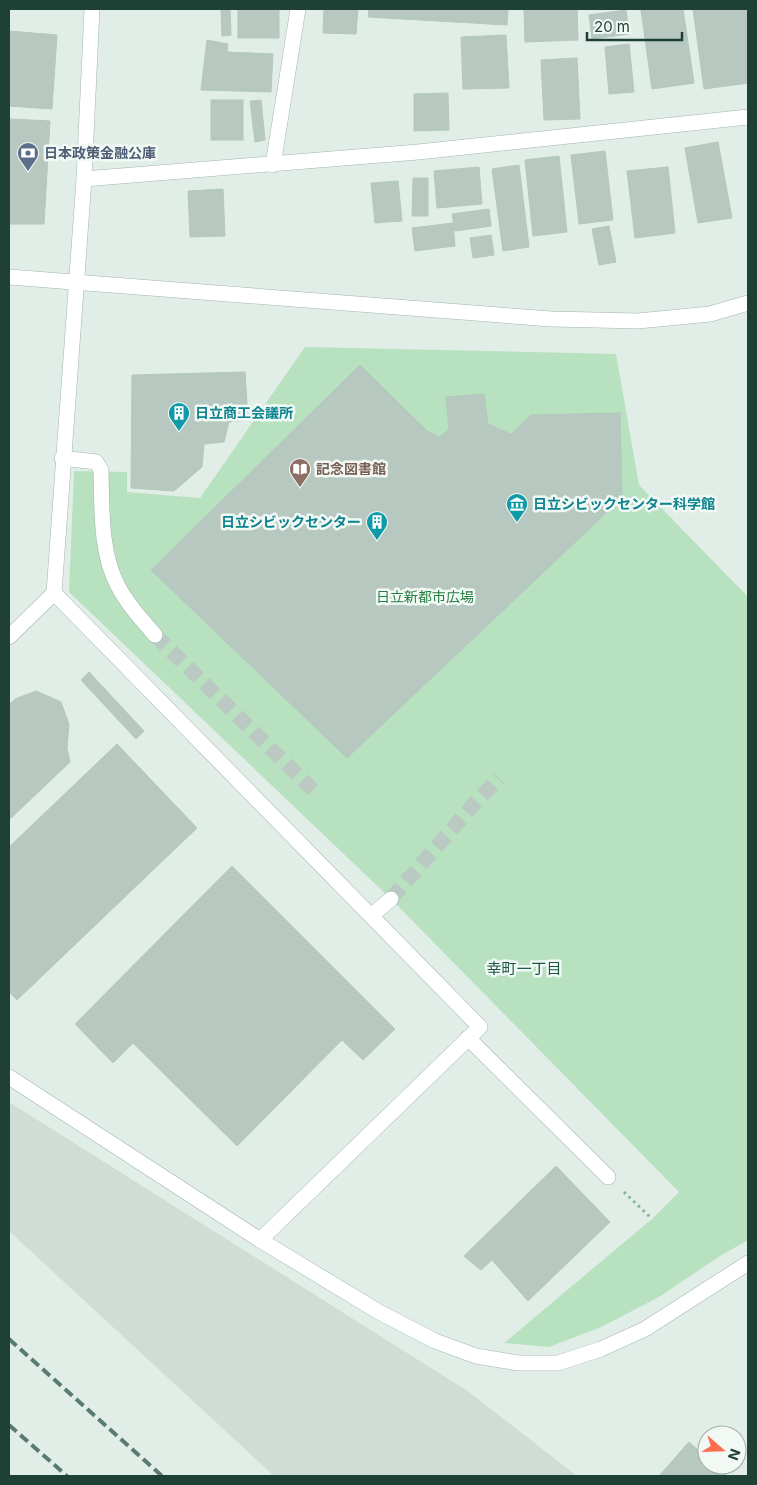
<svg xmlns="http://www.w3.org/2000/svg" width="757" height="1485" font-family="Inter,'Noto Sans JP',sans-serif">
  <style>
    .built { fill: #cfddd6 }
    .green { fill: #b8e1c0 }
    .building { fill: #b6c8c0; stroke: #b3c8be }
    .lines { fill: none; stroke-linecap: round; stroke-linejoin: round }
    .minor-tunnel { stroke: #bacac3; stroke-width: 15; stroke-dasharray: 15 8; stroke-linecap: butt }
    .minor-casing { stroke: #a3b6ae; stroke-width: 16 }
    .path { stroke: #7eb4a0; stroke-width: 3; stroke-dasharray: 2.5 4; stroke-linecap: butt }
    .minor { stroke: #fff; stroke-width: 15 }
    .rail { stroke: #5a7c70; stroke-width: 4; stroke-dasharray: 10 5; stroke-linecap: butt }
    .labels { text-anchor: middle; stroke-width: 5; stroke-linejoin: round; paint-order: stroke }
    .service-label { font-size: 14px; font-weight: bold; fill: #4e5e75; stroke: #f2f9f5; text-anchor: start }
    .culture-label { font-size: 14px; font-weight: bold; fill: #0d838f; stroke: #f2f9f5; text-anchor: start }
    .education-label { font-size: 14px; font-weight: bold; fill: #785e54; stroke: #f2f9f5; text-anchor: start }
    .park-label { font-size: 14px; fill: #257c40; stroke: #f2f9f5 }
    .neighbourhood-label { font-size: 15px; fill: #195542; stroke: #f2f9f5 }
  </style>
  <rect width="100%" height="100%" fill="#e1ede7"/>
  <path class="built" d="M9 1102 469 1392 577 1476H274L9 1231Z"/>
  <path class="green" d="M305 347 616 354 639 485 748 597V1240L720 1256 659 1297 601 1327 549 1347 504 1343 652 1219 679 1192 391 899 69 592 74 471 127 472V492L200 498Z"/>
  <g class="building">
    <path d="M221 9H230L231 35 222 36Z"/>
    <rect x="238" y="9" width="41" height="29"/>
    <path d="M324 9H358L356 34 323 33Z"/>
    <path d="M369 9H508L507 25 368 17Z"/>
    <path d="M524 9H577L578 40 525 42Z"/>
    <path d="M652 9H683L694 83 652 89 641 10Z"/>
    <path d="M693 9H748V83L704 89Z"/>
    <path d="M626 10 629 34 592 39 589 15Z"/>
    <path d="M9 31 57 35 52 109 9 106Z"/>
    <path d="M506 35 509 88 463 89 461 37Z"/>
    <path d="M207 40 228 44 227 52 273 54 271 92 201 90Z"/>
    <path d="M629 44 634 92 609 94 605 47Z"/>
    <path d="M577 58 580 119 544 120 541 60Z"/>
    <path d="M448 93 449 130 414 131V94Z"/>
    <rect x="211" y="100" width="32" height="40"/>
    <path d="M261 100 265 140 255 142 250 101Z"/>
    <path d="M9 119 50 121 44 224H9Z"/>
    <path d="M718 142 732 218 698 223 685 148Z"/>
    <path d="M605 151 613 220 579 224 571 155Z"/>
    <path d="M559 156 567 232 533 236 525 160Z"/>
    <path d="M519 165 529 247 503 251 492 169Z"/>
    <path d="M479 167 482 204 437 208 434 171Z"/>
    <path d="M668 167 675 233 635 238 627 171Z"/>
    <path d="M413 178H428V216H412Z"/>
    <path d="M398 181 402 221 375 223 371 183Z"/>
    <path d="M223 189 225 236 190 237 188 191Z"/>
    <path d="M489 209 491 226 455 231 452 214Z"/>
    <path d="M453 223 455 246 415 251 412 228Z"/>
    <path d="M609 226 616 262 599 265 592 229Z"/>
    <path d="M491 235 494 255 473 258 470 238Z"/>
    <path d="M360 365 427 431 439 437 449 430 446 397 484 394 488 424 511 434 531 415 620 413 622 498 347 758 151 570Z"/>
    <path d="M245 372 248 419 229 422 224 442 204 444 202 467 174 491 131 488 132 375Z"/>
    <path d="M89 672 144 731 136 739 81 680Z"/>
    <path d="M36 691 61 702 69 724 67 748 70 762 9 820V705L15 699Z"/>
    <path d="M117 744 197 828 17 1000 9 992V847Z"/>
    <path d="M232 866 395 1029 363 1060 342 1040 237 1146 133 1043 113 1063 75 1024Z"/>
    <path d="M556 1166 610 1222 528 1301 492 1260 481 1270 464 1256Z"/>
    <path d="M689 1442 707 1458V1465H715L726 1475 725 1476H659Z"/>
  </g>
  <g class="lines">
    <g class="minor-tunnel">
      <path d="M155 635 313 790"/>
      <path d="M391 899 473 805 499 778"/>
    </g>
    <g class="minor-casing">
      <g id="minor">
        <path d="M273 165 298 9"/>
        <path d="M84 179 418 152 748 117"/>
        <path d="M9 277 551 319 638 321 710 314 748 303"/>
        <path d="M62 458 96 462 101 470C102 507 100 553 118 586 127 604 142 620 155 635"/>
        <path d="M54 593 84 179 92 9"/>
        <path d="M9 637 54 593 480 1027 260 1240"/>
        <path d="M371 916 391 899"/>
        <path d="M468 1038 608 1177"/>
        <path d="M9 1077 260 1240 379 1312 435 1341 476 1356 518 1363H558L601 1349 645 1329 748 1263"/>
      </g>
    </g>
    <path class="path" d="M624 1192 652 1219"/>
    <use href="#minor" class="minor"/>
    <g class="rail">
      <path d="M9 1339 162 1476"/>
      <path d="M9 1425 67 1476"/>
    </g>
  </g>
  <defs>
    <g id="bank-pin" transform="scale(1.125)"><path d="M0 17L-7.5 6A9.5 9.5 0 1 1 7.5 6Z" fill="#5c6f8a" stroke="#f2f9f5"/><path d="M-6-4H6V4H-6ZM0-2.3a2.3 2.3 0 1 0 0 4.6a2.3 2.3 0 1 0 0-4.6Z" fill="#fff"/></g>
    <g id="building-pin" transform="scale(1.125)"><path d="M0 17L-7.5 6A9.5 9.5 0 1 1 7.5 6Z" fill="#0f9aa8" stroke="#f2f9f5"/><path d="M-4-6H4V6H1V3H-1V6H-4ZM-2.5-4.3h1.7v1.8h-1.7ZM.8-4.3h1.7v1.8H.8ZM-2.5-1h1.7V.8h-1.7ZM.8-1h1.7V.8H.8Z" fill="#fff"/></g>
    <g id="library-pin" transform="scale(1.125)"><path d="M0 17L-7.5 6A9.5 9.5 0 1 1 7.5 6Z" fill="#8d6e63" stroke="#f2f9f5"/><path d="M-6-4Q-3-5.5-.7-3.5V5Q-3 3-6 4ZM6-4Q3-5.5 .7-3.5V5Q3 3 6 4Z" fill="#fff"/></g>
    <g id="museum-pin" transform="scale(1.125)"><path d="M0 17L-7.5 6A9.5 9.5 0 1 1 7.5 6Z" fill="#0f9aa8" stroke="#f2f9f5"/><path d="M0-6L6-3V-2H-6V-3ZM-5-1h2V3h-2ZM-1-1h2V3h-2ZM3-1h2V3H3ZM-6 4H6V6H-6Z" fill="#fff"/></g>
  </defs>
  <g fill-rule="evenodd">
    <use href="#bank-pin" x="28" y="153"/>
    <use href="#building-pin" x="179" y="413"/>
    <use href="#library-pin" x="300" y="469"/>
    <use href="#museum-pin" x="517" y="504"/>
    <use href="#building-pin" x="377" y="522"/>
  </g>
  <g class="labels">
    <g class="service-label">
      <text x="44" y="158">日本政策金融公庫</text>
    </g>
    <g class="culture-label">
      <text x="195" y="418">日立商工会議所</text>
      <text x="533" y="509">日立シビックセンター科学館</text>
      <text x="361" y="527" text-anchor="end">日立シビックセンター</text>
    </g>
    <g class="education-label">
      <text x="316" y="474">記念図書館</text>
    </g>
    <g class="park-label">
      <text x="425" y="602">日立新都市広場</text>
    </g>
    <g class="neighbourhood-label">
      <text x="524" y="974">幸町一丁目</text>
    </g>
  </g>
  <rect width="757" height="1485" fill="none" stroke="#1f4035" stroke-width="20"/>
  <g transform="translate(722 1450) rotate(110)"><circle r="24" fill="#f2f9f5" stroke="#9eafa8"/>
  <path d="M0-4L9 19L0 12L-9 19Z" fill="#ff6c4e"/>
  <text y="-8" font-size="14" font-weight="bold" text-anchor="middle" fill="#1f4035">N</text>
  </g>
  <path d="M587 32v8h95v-8" fill="none" stroke="#1f4035" stroke-width="2.5"/>
  <text x="594" y="32" font-size="15" fill="#1f4035" stroke="#f2f9f5" stroke-width="4" paint-order="stroke">20 m</text>
</svg>
